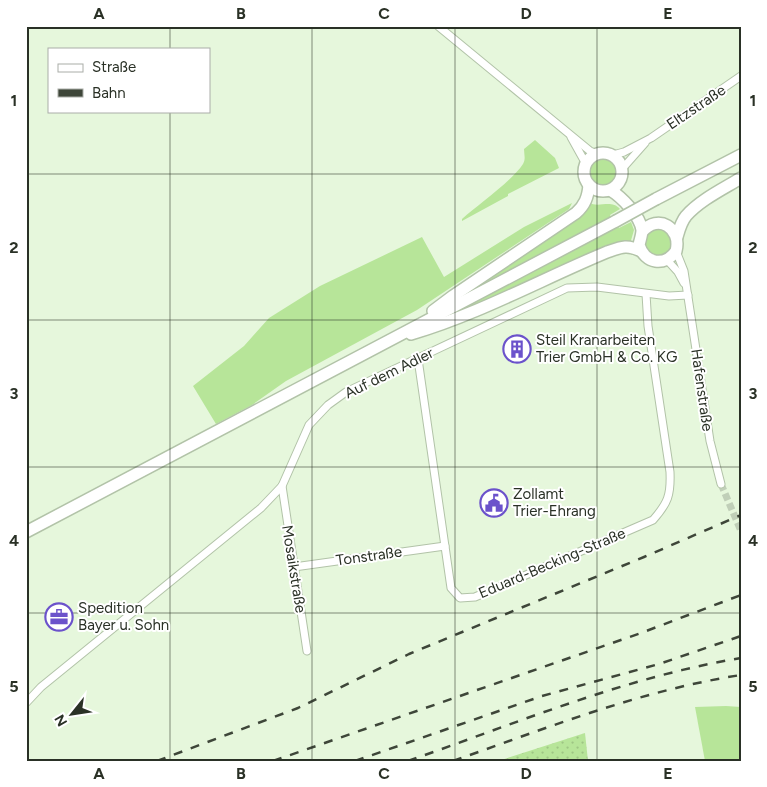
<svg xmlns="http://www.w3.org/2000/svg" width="767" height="787" font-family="Figtree,sans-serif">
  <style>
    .grass { fill: #b7e599 }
    .park { fill: url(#park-dots) }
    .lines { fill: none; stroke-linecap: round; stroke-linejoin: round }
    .minor-tunnel { stroke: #c0cfb8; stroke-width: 7; stroke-dasharray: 7 3.5; stroke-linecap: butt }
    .minor-casing { stroke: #b2c3a8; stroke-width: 9 }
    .primary-casing { stroke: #b2c3a8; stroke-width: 14 }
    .minor { stroke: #fff; stroke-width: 7 }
    .primary { stroke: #fff; stroke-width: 11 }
    .rail { stroke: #3e4639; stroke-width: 2.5; stroke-dasharray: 9 9; stroke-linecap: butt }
    .primary-bridge-casing { stroke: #b2c3a8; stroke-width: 14; stroke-linecap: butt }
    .primary-bridge { stroke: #fff; stroke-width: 11 }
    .grid { fill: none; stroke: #2a3126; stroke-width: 1; stroke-opacity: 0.55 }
    .labels { text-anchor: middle; stroke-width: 4; stroke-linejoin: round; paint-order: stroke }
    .street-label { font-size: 15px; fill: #2a3126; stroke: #fff }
    .poi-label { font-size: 15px; fill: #2a3126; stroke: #fff; text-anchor: start }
    .neatline { fill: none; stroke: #2a3126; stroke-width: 2 }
    .grid-label { font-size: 16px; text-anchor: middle; font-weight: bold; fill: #2a3126 }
  </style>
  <defs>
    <pattern id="park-dots" width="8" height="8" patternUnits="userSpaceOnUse" patternTransform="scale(1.25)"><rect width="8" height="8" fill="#b7e599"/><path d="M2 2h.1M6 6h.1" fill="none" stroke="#9ec584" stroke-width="1.8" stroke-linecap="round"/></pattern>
  </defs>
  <rect width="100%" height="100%" fill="#e6f7dc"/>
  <g class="grass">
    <path d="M535 140 555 158 559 168 508 194V196L462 221V219C478 205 512 181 523 164 526 159 524 154 524 149Z"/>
    <circle cx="603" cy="173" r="14"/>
    <path d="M572 203 569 209 417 310 286 381 252 405 216 424 193 386 244 346 269 318 320 286 422 237 444 277 524 227Z"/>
    <path d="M589 203C600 208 611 199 620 209L610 215 611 217 451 303Z"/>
    <path d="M631 222 634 230 630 244 444 319 443 317 618 226 619 228Z"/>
    <path d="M658 227 669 232 673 247 663 256C653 256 649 254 644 244L647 233Z"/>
    <path d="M726 706 741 707V761H705L695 707Z"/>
  </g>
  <path class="park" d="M585 733 588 761H498Z"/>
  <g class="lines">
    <path class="minor-tunnel" d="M721 484 741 531"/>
    <g class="minor-casing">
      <g id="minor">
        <path d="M438 26 590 151 596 154"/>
        <path d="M571 137 586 164"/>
        <path d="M613 155 624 152 651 138 741 76"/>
        <path d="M622 169 645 143"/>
        <path d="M676 251 684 271 710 441 721 484"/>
        <path d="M667 260 678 272 684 283"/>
        <path d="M418 359 451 588 460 598 475 597 653 520C668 503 671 495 670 472L648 326 646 294"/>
        <path d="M282 486 307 651"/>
        <path d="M294 567 445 546"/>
        <path d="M26 703 41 687 261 508 282 486 309 425 328 405 346 392 567 288 597 287 669 296 688 295"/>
      </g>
    </g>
    <g class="primary-casing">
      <g id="primary">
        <circle cx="603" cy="172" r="19"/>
        <path d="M610 190C622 197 640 216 642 230 642 235 640 240 639 245 645 264 665 267 676 251 682 228 658 213 642 232"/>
        <path d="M656 199 741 155"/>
        <path d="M677 237C679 230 681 222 686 216 700 200 723 189 741 178"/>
        <path d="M433 311 453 296 576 213C585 205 588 197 589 185"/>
        <path d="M411 334C479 314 542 279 607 252 621 247 627 244 641 251"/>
        <path d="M26 532 616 221"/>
      </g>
    </g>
    <use href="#minor" class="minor"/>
    <use href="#primary" class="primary"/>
    <g class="rail">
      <path d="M157 761 298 708 409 654 644 557 741 515"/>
      <path d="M273 761 641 633 741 595"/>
      <path d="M355 761 542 696 659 664 741 636"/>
      <path d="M408 761C517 723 626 677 741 658"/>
      <path d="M453 761C547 728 642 690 741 675"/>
    </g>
    <g class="primary-bridge-casing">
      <path id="primary-bridge" d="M616 221 656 199"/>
    </g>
    <use href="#primary-bridge" class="primary-bridge"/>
  </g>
  <path class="grid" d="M170 26V49M312 26V761M455 26V761M597 26V761M170 111V761M26 174H741M26 320H741M26 467H741M26 613H741"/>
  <defs>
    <g id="building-ring" transform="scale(1.4375)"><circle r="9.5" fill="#fff" stroke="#6b52cb" stroke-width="1.5"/><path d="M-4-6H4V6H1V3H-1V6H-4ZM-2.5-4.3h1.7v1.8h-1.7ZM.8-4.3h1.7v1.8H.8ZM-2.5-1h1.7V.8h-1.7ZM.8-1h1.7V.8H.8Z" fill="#6b52cb"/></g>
    <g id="civic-ring" transform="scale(1.4375)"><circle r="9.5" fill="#fff" stroke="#6b52cb" stroke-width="1.5"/><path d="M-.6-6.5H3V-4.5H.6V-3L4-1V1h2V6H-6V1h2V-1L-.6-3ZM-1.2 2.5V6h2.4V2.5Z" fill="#6b52cb"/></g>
    <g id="office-ring" transform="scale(1.4375)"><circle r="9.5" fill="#fff" stroke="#6b52cb" stroke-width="1.5"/><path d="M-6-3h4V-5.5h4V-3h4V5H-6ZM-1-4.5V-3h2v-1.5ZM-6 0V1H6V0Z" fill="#6b52cb"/></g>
  </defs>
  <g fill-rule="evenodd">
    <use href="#building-ring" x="517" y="349"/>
    <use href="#civic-ring" x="494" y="503"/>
    <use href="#office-ring" x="59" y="617"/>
  </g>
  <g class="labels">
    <g class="street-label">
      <text transform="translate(696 107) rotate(-34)" y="5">Eltzstraße</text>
      <text transform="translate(389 373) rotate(-26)" y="5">Auf dem Adler</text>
      <text transform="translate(702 390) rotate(82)" y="5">Hafenstraße</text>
      <text transform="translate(369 556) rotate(-8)" y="5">Tonstraße</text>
      <text transform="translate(552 563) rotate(-23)" y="5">Eduard-Becking-Straße</text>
      <text transform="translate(294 569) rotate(81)" y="5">Mosaikstraße</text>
    </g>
    <g class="poi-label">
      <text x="536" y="345">Steil Kranarbeiten<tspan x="536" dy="17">Trier GmbH &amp; Co. KG</tspan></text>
      <text x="513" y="499">Zollamt<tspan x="513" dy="17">Trier-Ehrang</tspan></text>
      <text x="78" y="613">Spedition<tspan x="78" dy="17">Bayer u. Sohn</tspan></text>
    </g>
  </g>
  <rect width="767" height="787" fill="none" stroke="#ffffff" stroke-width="55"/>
  <rect x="48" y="48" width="162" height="65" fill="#ffffff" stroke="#aaada8"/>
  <rect x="58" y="64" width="25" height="8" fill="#ffffff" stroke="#aaada8"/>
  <text x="92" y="72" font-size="15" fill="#2a3126">Straße</text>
  <rect x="58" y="89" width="25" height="8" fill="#3e4639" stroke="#aaada8"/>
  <text x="92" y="98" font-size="15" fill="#2a3126">Bahn</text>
  <g transform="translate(72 714) rotate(240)" stroke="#ffffff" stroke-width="4" paint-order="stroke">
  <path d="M0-4L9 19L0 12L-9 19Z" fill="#2a3126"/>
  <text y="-8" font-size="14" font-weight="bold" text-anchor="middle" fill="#2a3126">N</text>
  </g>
  <rect x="28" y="28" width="712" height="732" class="neatline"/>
  <g class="grid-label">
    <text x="99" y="19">A</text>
    <text x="241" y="19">B</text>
    <text x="384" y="19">C</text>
    <text x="526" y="19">D</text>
    <text x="668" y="19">E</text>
    <text x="14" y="106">1</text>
    <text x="753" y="106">1</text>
    <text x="14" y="253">2</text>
    <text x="753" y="253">2</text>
    <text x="14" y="399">3</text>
    <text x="753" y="399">3</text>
    <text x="14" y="546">4</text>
    <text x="753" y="546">4</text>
    <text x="14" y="692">5</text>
    <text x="753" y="692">5</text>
    <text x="99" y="779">A</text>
    <text x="241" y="779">B</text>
    <text x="384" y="779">C</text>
    <text x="526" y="779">D</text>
    <text x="668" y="779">E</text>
  </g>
</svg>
